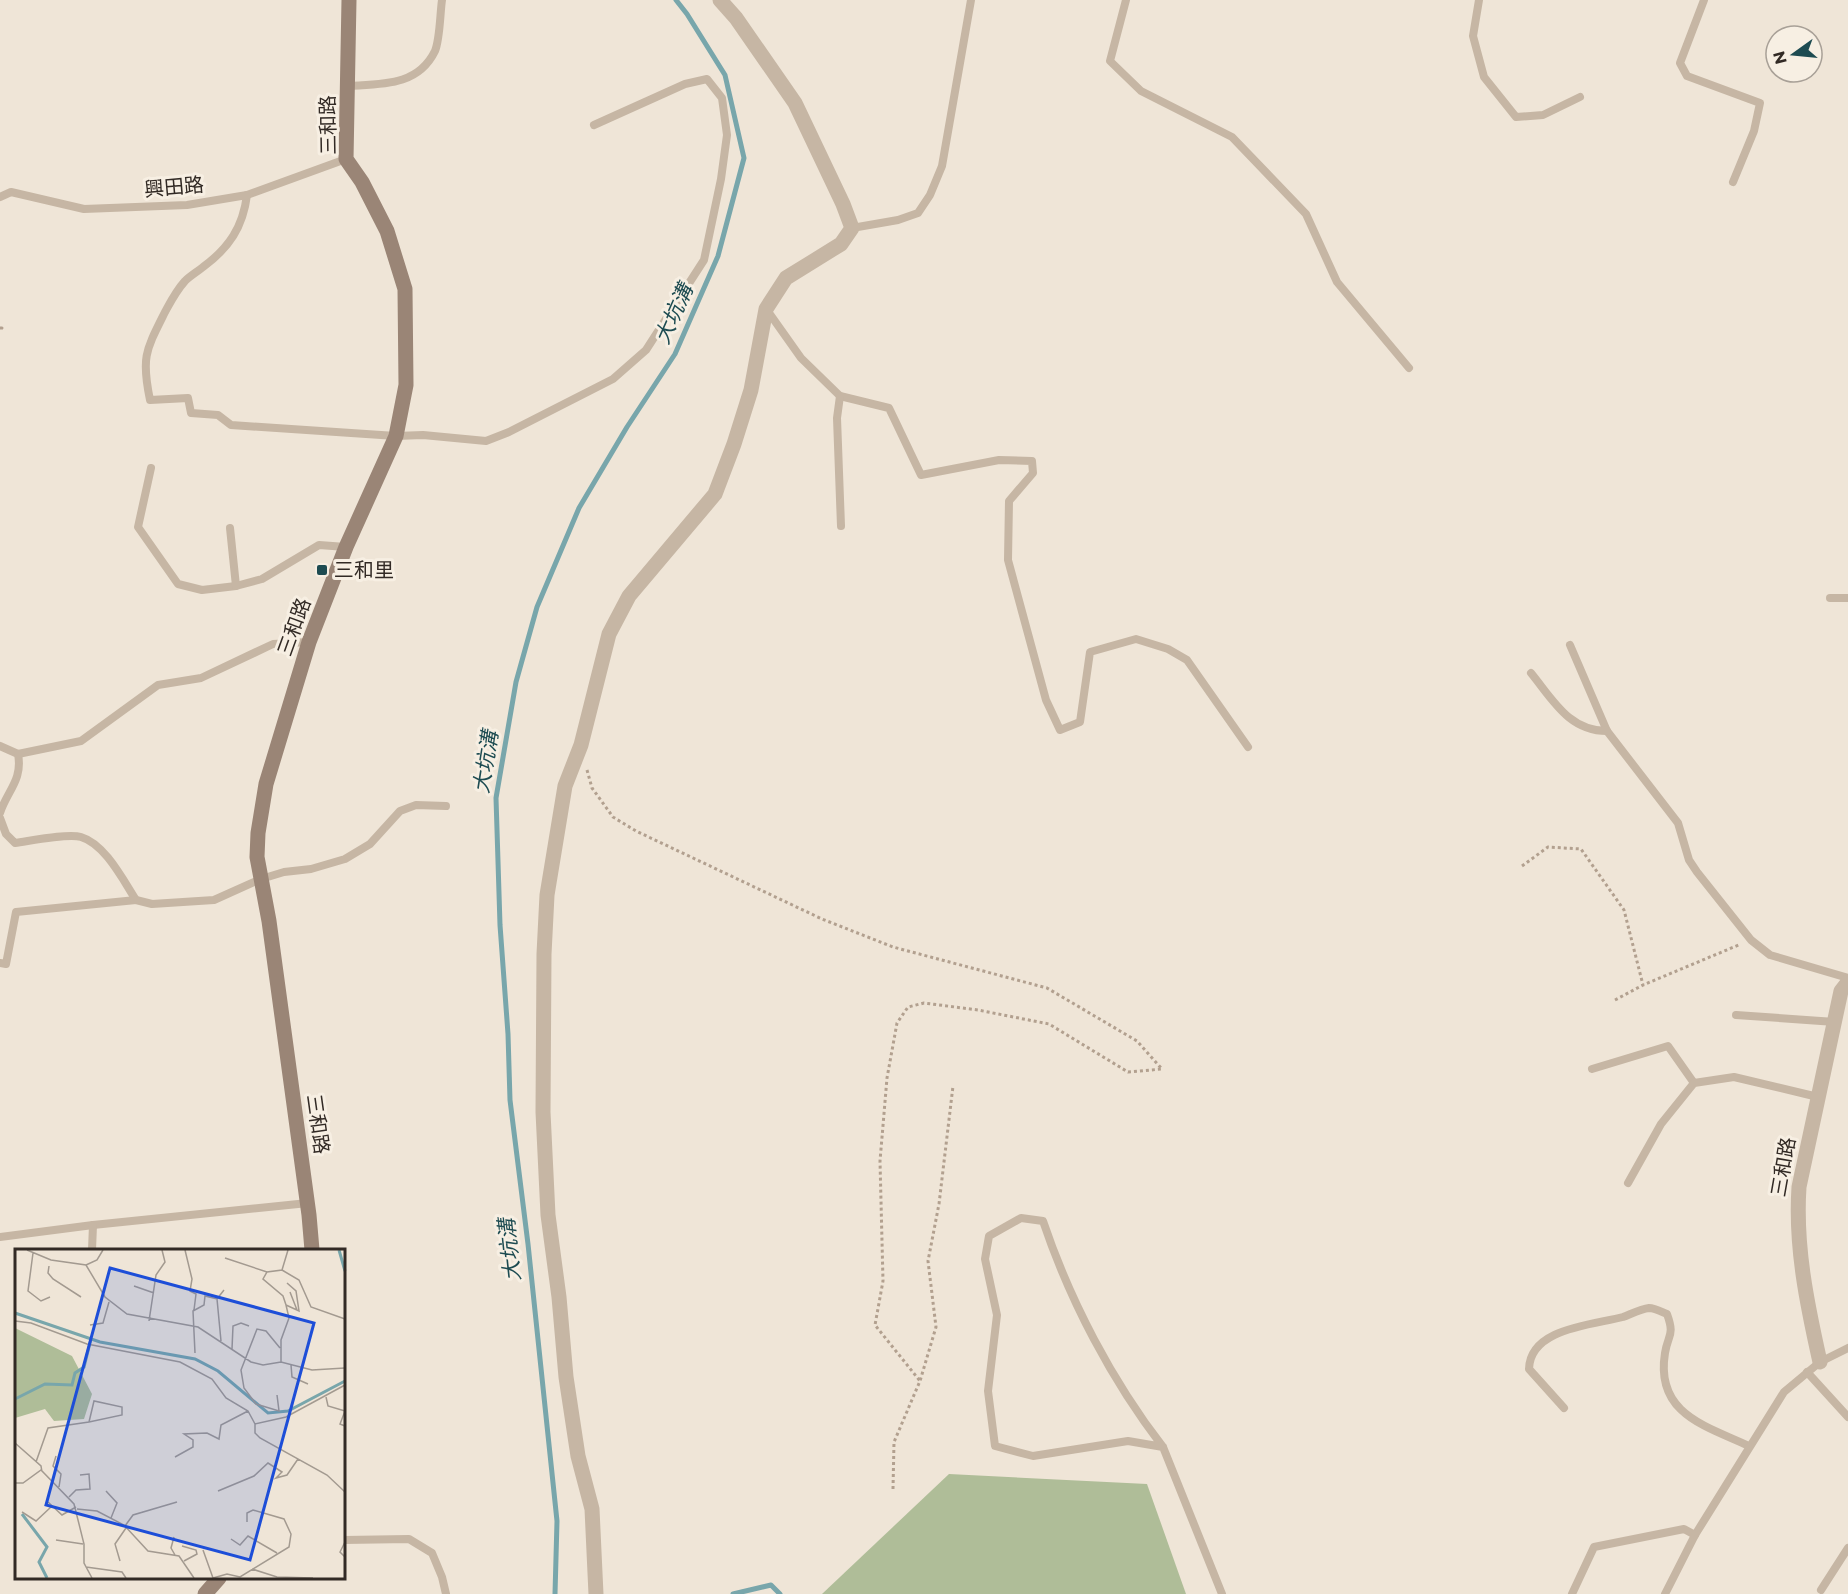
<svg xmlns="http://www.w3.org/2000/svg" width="1848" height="1594" font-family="Montserrat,'Noto Sans TC',sans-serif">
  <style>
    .green { fill: #afbd98 }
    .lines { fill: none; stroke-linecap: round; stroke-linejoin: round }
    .stream { stroke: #78a6ab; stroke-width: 5 }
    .path { stroke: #b2a08f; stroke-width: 3; stroke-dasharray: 3 3; stroke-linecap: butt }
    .lane { stroke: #c6b6a4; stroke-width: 8 }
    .street { stroke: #c6b6a4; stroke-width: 15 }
    .secondary { stroke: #9a8576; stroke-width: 15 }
    .poi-dot { fill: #1d4b51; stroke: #f7efe3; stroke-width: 2 }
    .labels { text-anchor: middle; stroke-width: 6; stroke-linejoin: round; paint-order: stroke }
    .street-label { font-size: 20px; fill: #322a25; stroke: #f7efe3 }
    .poi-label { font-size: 20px; fill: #322a25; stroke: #f7efe3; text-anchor: start }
    .water-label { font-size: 21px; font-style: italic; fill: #1d4b51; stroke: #f7efe3 }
    .inset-river { fill: none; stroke: #78a6ab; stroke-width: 3 }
    .inset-road { fill: none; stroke: #a39a90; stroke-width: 1.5 }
    .view { fill: #1d4ed8; fill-opacity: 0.15; stroke: #1d4ed8; stroke-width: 3 }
    .inset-edge { fill: none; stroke: #322a25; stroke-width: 3 }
  </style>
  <rect width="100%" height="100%" fill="#efe5d7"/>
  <path class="green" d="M949 1474 1147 1484 1186 1594H822Z"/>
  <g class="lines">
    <g class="stream">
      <path d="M555 1594 557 1521 528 1244 510 1100 508 1034 500 925 496 798 516 682 537 607 579 508 627 427 675 354 718 256 744 158 725 75 687 14 676 0"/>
      <path d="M733 1594 771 1585 780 1594"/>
    </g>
    <g class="path">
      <path d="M0 328H2L0 330"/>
      <path d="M587 770 592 788 613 817 636 831 822 919 893 947 1047 988 1137 1041 1162 1069 1128 1072 1049 1024 978 1010 924 1003 908 1007 897 1023 887 1078 880 1161 883 1281 875 1325 920 1381"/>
      <path d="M1522 866 1548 847 1581 849 1624 910 1643 985"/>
      <path d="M1615 1000 1643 985 1741 944"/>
      <path d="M893 1489 894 1442 920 1381 936 1327 928 1261 939 1204 953 1086"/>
    </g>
    <g class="lane">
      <path d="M1126 0 1110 61 1141 91 1232 137 1306 214 1337 282 1409 368"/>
      <path d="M1479 0 1473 36 1484 77 1516 117 1543 115 1580 97"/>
      <path d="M1704 0 1680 63 1687 76 1760 103 1754 131 1733 182"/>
      <path d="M349 86C382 84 418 86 435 51 440 39 440 14 442 0"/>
      <path d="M247 195C243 227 229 248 203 267 197 272 190 276 185 281 176 291 171 301 165 312 146 350 141 357 150 400L188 398 191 413 218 415 231 425 396 436 423 435 486 441 509 432 613 379 646 350 704 260 721 179 727 135 722 98 707 79 685 84 594 125"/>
      <path d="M0 197 11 192 84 209 187 205 247 195 346 159"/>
      <path d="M852 228 898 220 918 213 930 195 942 166 971 0"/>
      <path d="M767 310 801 358 840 396 889 408 921 475 999 460 1032 461 1033 473 1009 501 1008 560 1046 700 1060 730 1080 722 1090 652 1136 639 1168 649 1187 660 1248 747"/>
      <path d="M840 396 837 418 841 526"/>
      <path d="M151 468 138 527 178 584 202 590 236 586 262 579 319 545 346 547"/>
      <path d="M230 528 236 586"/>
      <path d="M1830 598H1848"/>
      <path d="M1570 645 1607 731 1678 823 1689 860 1697 872 1751 940 1770 955 1848 978"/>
      <path d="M1531 673C1553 700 1569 731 1607 731"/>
      <path d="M0 746 18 754C23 780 7 791 0 813"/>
      <path d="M18 754 81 741 158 685 201 678 273 644 309 642"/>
      <path d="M0 818 6 834 15 843C30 841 68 833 81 837 105 844 123 880 136 900L152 904 214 900 261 879 284 872 311 869 345 859 370 844 400 811 416 805 446 806"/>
      <path d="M0 963 6 964 16 912 136 900"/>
      <path d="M1736 1015 1835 1022"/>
      <path d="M1592 1069 1668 1046 1694 1083"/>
      <path d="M1628 1183 1661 1124 1694 1083 1734 1077 1818 1097"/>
      <path d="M0 1237 93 1225 308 1203"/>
      <path d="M92 1250 93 1225"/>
      <path d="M1807 1372 1848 1417"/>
      <path d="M1564 1408 1529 1369C1530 1328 1592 1325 1623 1317 1631 1314 1641 1309 1649 1308 1655 1308 1662 1312 1667 1314 1675 1336 1668 1334 1665 1353 1655 1414 1706 1426 1749 1446"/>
      <path d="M1163 1447 1128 1441 1033 1456 995 1446 988 1391 997 1315 985 1259 989 1236 1021 1218 1043 1221C1070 1301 1112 1381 1163 1447L1222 1594"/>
      <path d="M344 1540 409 1539 432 1553 442 1577 446 1594"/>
      <path d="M1821 1590 1848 1548"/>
      <path d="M1572 1594 1594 1547 1684 1529 1695 1535"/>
      <path d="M1665 1594 1695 1535 1784 1392 1820 1362 1848 1348"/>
    </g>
    <g class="street">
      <path d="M1820 1362C1807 1304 1795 1246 1799 1187L1841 991 1848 982"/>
      <path d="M596 1594 592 1509 578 1456 566 1377 559 1297 548 1215 543 1112 544 954 547 895 565 786 581 745 609 634 629 596 715 494 734 444 751 390 766 309 786 278 841 244 852 228 843 204 795 103 736 18 720 0"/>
    </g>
    <g class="secondary">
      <path d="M312 1250 309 1215 269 921 257 857 258 833 266 784 309 642 346 547 396 436 406 385 405 289 387 231 362 182 346 159 349 0"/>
      <path d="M205 1594 219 1578"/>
    </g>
  </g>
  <rect class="poi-dot" x="316" y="564" width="12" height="12" rx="3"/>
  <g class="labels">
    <g class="street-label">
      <text transform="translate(328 125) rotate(-91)" y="7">三和路</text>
      <text transform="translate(174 187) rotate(-5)" y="7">興田路</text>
      <text transform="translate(294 627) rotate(-70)" y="7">三和路</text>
      <text transform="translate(318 1124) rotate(82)" y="7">三和路</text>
      <text transform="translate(1783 1167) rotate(-80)" y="7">三和路</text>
    </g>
    <g class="poi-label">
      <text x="334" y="577">三和里</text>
    </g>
    <g class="water-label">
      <text transform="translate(674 314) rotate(-66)" y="7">大坑溝</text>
      <text transform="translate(486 762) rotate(-81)" y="7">大坑溝</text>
      <text transform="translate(510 1250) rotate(-96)" y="7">大坑溝</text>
    </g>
  </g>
  <g transform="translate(15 1249)">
    <rect width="330" height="330" fill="#efe5d7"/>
    <path d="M0 79 57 107 77 145 69 170 39 172 30 160 0 169Z" fill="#afbd98"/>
    <path class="inset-river" d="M324 1 330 22M0 64 85 93 180 110 203 122 253 164 273 162 330 132M0 150 30 135 57 136 60 124 69 118 76 90M7 265 32 298 24 313 32 329"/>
    <path class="inset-road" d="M12 1 36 11 71 16 90 48 112 65 183 78 236 113 248 116 266 113 297 121 330 119M170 1 177 30 175 42 181 45 179 61M18 4 13 42 26 52 35 48M210 9 252 23M71 16 82 11 88 1M34 17 33 24 38 30 66 48M267 21 284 31 296 58 330 70M119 37 139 44M275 43 282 61M202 50 206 92M271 56 284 62 281 42 272 34M0 72 16 74 72 95 165 113 197 130 211 149 233 162 240 175 271 168 330 136M134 72 141 26 150 13 147 1M75 76 88 74 94 53M217 100 218 77 226 74 234 77M180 104 178 62 189 56 190 47 202 50 209 41M266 113V91L274 69 271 56 268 47 248 30 252 23 267 21 273 1M276 116 277 128 293 135M262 146 264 162 241 155 229 139 226 121 242 80 251 82 265 99M311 148 313 157 330 162M330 162 325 175 330 177M240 175V184L245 189 312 226 330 243M0 194 26 217 27 223M41 207 38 217 46 225 44 238M160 208 178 198V191L169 185 192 184 204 190 206 176 233 162M21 213 33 179 74 173 107 166V158L79 152 74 173M0 234H8L26 221 59 255 69 295V314L77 329M91 242 102 254 96 269M203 242 239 227 253 214 267 223 261 229 272 226 283 210M54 248 61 241 75 240 74 225 65 226M33 253 47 266 61 258M62 260 82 262 109 276 133 302 164 307 179 329M7 263 21 272 37 257M110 277 118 266 162 253M159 288 156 299 160 306M216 290 225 296 233 287 262 304M41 291 68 295M330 293 325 303 330 308M167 297 181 301 182 305 169 312M188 301 198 329M105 312 100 295 111 279M71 318 107 323 111 329M237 320 262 328 298 329M198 329 212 325 225 328 274 298 276 285 269 270 238 261 232 264V273"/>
    <path class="view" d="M95 19 299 74 235 311 31 256Z"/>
    <rect width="330" height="330" class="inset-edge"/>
  </g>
  <g transform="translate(1794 54) rotate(255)"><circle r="28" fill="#f7efe3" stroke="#a8a097" stroke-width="1.5"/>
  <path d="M0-4.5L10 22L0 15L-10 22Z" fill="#1d4b51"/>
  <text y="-9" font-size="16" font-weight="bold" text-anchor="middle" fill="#322a25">N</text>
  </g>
</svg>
